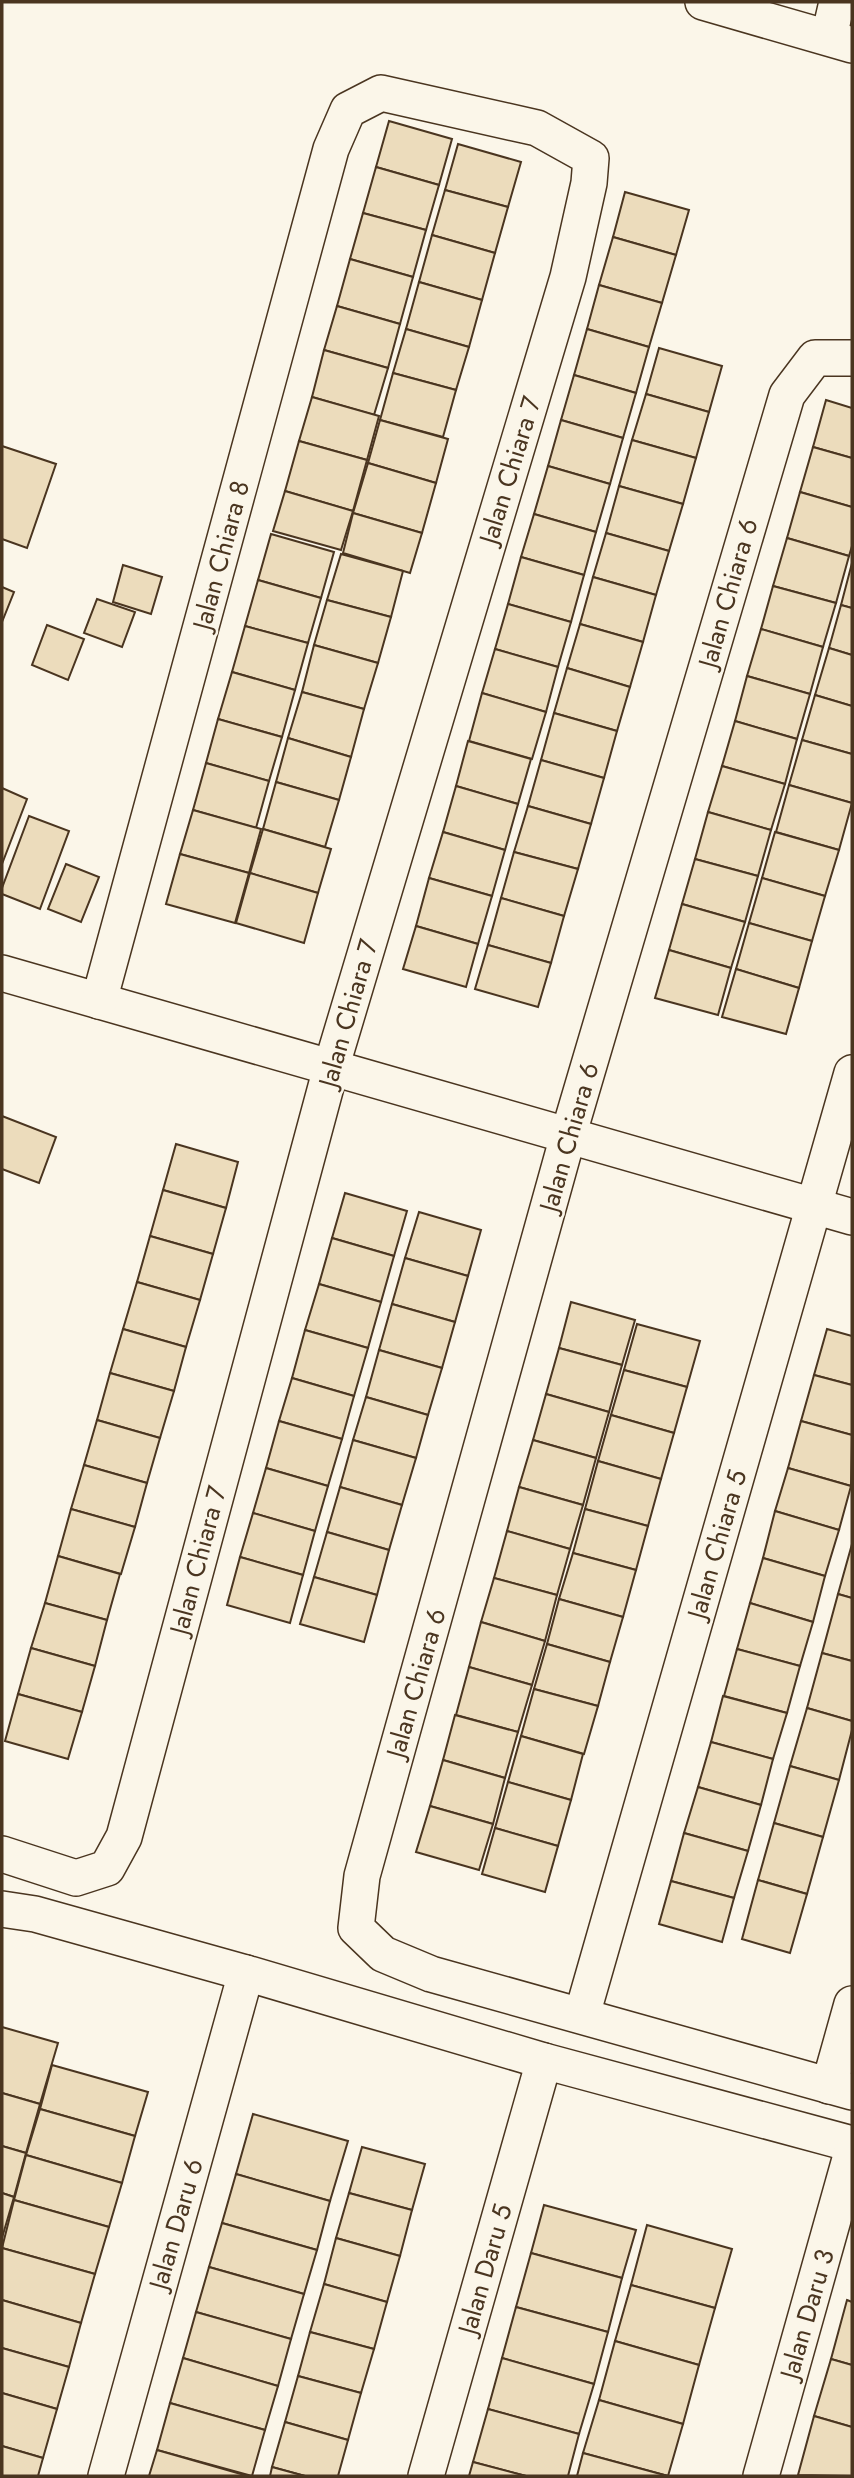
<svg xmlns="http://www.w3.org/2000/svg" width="854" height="2478" font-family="Jost,sans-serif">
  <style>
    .building { fill: #ecdcbc; stroke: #4a3520; stroke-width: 2 }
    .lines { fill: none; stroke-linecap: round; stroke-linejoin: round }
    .street-casing { stroke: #4a3520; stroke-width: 38 }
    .street { stroke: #fbf6e9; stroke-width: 35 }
    .labels { text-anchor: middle; stroke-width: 5; stroke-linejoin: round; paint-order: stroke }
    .street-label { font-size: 26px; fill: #4a3520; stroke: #fbf6e9 }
  </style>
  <rect width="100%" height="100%" fill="#fbf6e9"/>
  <g class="building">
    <path d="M389 121 452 139 439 185 376 167Z"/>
    <path d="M458 144 521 162 508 207 445 190Z"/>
    <path d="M376 167 439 185 426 230 363 213Z"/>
    <path d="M445 190 508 207 495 253 432 235Z"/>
    <path d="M625 192 689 210 676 255 613 237Z"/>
    <path d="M363 213 426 230 413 277 350 259Z"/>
    <path d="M432 235 495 253 482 300 419 282Z"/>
    <path d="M613 237 676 255 662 303 599 285Z"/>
    <path d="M350 259 413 277 400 324 337 306Z"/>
    <path d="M419 282 482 300 469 347 406 329Z"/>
    <path d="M599 285 662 303 649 347 587 329Z"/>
    <path d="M337 306 400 324 388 368 324 350Z"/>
    <path d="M406 329 469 347 456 390 393 373Z"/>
    <path d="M587 329 649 347 636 393 574 375Z"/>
    <path d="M659 348 722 366 709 412 646 394Z"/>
    <path d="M324 350 388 368 374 415 312 397Z"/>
    <path d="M393 373 456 390 443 437 380 420Z"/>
    <path d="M574 375 636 393 623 438 561 420Z"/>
    <path d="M646 394 709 412 696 458 632 440Z"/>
    <path d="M312 397 379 416 367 460 299 441Z"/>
    <path d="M826 400 852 408V458L813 447Z"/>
    <path d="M380 420 448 439 436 483 368 463Z"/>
    <path d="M561 420 623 438 610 484 548 466Z"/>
    <path d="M632 440 696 458 683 504 619 486Z"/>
    <path d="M299 441 367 460 353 511 285 491Z"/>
    <path d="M2 446 56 464 27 548 2 539Z"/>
    <path d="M813 447 852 458V507L800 492Z"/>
    <path d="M368 463 436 483 422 533 353 513Z"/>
    <path d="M548 466 610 484 596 532 534 514Z"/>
    <path d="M619 486 683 504 669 551 606 533Z"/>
    <path d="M285 491 353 511 341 550 273 531Z"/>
    <path d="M800 492 852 507V546L849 556 787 538Z"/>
    <path d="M353 513 422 533 410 573 343 553Z"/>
    <path d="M534 514 596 532 584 575 521 557Z"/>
    <path d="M606 533 669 551 656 595 593 577Z"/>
    <path d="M271 534 334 552 321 598 258 580Z"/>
    <path d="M787 538 849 556 836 603 773 586Z"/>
    <path d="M341 554 403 571 391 617 327 600Z"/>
    <path d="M521 557 584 575 571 622 508 604Z"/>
    <path d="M852 563V608L841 605Z"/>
    <path d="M123 565 162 577 151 614 113 602Z"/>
    <path d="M593 577 656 595 643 642 580 624Z"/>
    <path d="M258 580 321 598 308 643 245 626Z"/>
    <path d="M773 586 836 603 823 647 761 629Z"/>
    <path d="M2 587 14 592 2 622Z"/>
    <path d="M97 599 135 612 122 647 84 633Z"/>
    <path d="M327 600 391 617 378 663 314 645Z"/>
    <path d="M508 604 571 622 558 667 495 649Z"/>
    <path d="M841 605 852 608V655L829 648Z"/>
    <path d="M580 624 643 642 630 687 567 668Z"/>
    <path d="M47 625 84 639 68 680 32 665Z"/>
    <path d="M245 626 308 643 295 690 232 672Z"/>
    <path d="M761 629 823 647 810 694 747 676Z"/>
    <path d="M314 645 378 663 364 709 302 692Z"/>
    <path d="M829 648 852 655V706L815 695Z"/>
    <path d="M495 649 558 667 546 712 482 693Z"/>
    <path d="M567 668 630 687 617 731 554 713Z"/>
    <path d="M232 672 295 690 282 737 218 719Z"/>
    <path d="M747 676 810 694 797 739 735 721Z"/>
    <path d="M302 692 364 709 351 757 288 738Z"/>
    <path d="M482 693 546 712 532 759 469 741Z"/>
    <path d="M815 695 852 706V754L802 740Z"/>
    <path d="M554 713 617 731 604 778 541 760Z"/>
    <path d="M218 719 282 737 269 781 206 763Z"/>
    <path d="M735 721 797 739 785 784 722 766Z"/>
    <path d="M288 738 351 757 339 800 276 782Z"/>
    <path d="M802 740 852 754V803L789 785Z"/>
    <path d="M468 741 531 759 518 804 456 786Z"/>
    <path d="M541 760 604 778 591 824 528 806Z"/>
    <path d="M206 763 269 781 256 828 193 810Z"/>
    <path d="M722 766 785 784 771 830 708 812Z"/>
    <path d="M276 782 339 800 325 847 263 829Z"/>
    <path d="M789 785 852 803 839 850 776 832Z"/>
    <path d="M456 786 518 804 505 850 443 832Z"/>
    <path d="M2 788 27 799 2 864Z"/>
    <path d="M528 806 591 824 578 869 514 852Z"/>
    <path d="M193 810 261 829 249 873 180 854Z"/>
    <path d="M708 812 771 830 758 876 695 859Z"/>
    <path d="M29 816 69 831 40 909 2 894V888Z"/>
    <path d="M263 829 331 849 318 893 250 873Z"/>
    <path d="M443 832 505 850 492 896 429 878Z"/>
    <path d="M775 832 839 850 825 896 762 878Z"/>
    <path d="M514 852 578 869 564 916 501 898Z"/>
    <path d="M180 854 249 873 235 923 166 904Z"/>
    <path d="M695 859 758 876 745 922 682 904Z"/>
    <path d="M66 864 99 877 81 922 48 909Z"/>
    <path d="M250 873 318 893 304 943 236 923Z"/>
    <path d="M429 878 492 896 478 944 416 926Z"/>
    <path d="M762 878 825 896 812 941 749 923Z"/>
    <path d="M501 898 564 916 551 963 488 945Z"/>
    <path d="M682 904 745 922 731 968 669 950Z"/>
    <path d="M749 923 812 941 799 988 736 969Z"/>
    <path d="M416 926 478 944 466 987 403 969Z"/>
    <path d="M488 945 551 963 538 1007 475 989Z"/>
    <path d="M669 950 731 968 718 1015 655 998Z"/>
    <path d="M736 969 799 988 786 1034 722 1017Z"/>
    <path d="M2 1116 56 1137 39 1183 2 1169Z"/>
    <path d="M176 1144 238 1162 226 1208 163 1190Z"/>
    <path d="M163 1190 226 1208 213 1254 150 1236Z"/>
    <path d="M345 1193 407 1211 394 1256 332 1238Z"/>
    <path d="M419 1212 481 1230 468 1276 405 1258Z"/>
    <path d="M150 1236 213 1254 200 1300 137 1282Z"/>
    <path d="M332 1238 394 1256 381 1302 319 1284Z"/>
    <path d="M405 1258 468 1276 455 1322 392 1304Z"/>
    <path d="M137 1282 200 1300 186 1347 123 1329Z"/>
    <path d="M319 1284 381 1302 368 1348 305 1330Z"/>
    <path d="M571 1302 635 1320 622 1365 559 1348Z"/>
    <path d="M392 1304 455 1322 442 1368 379 1350Z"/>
    <path d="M637 1324 700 1341 687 1387 624 1370Z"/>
    <path d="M123 1329 186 1347 174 1391 110 1373Z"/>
    <path d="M827 1329 852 1336V1385L814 1375Z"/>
    <path d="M305 1330 368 1348 354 1396 292 1378Z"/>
    <path d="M559 1348 622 1365 609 1412 546 1394Z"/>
    <path d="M379 1350 442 1368 428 1415 366 1397Z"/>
    <path d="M624 1370 687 1387 674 1433 611 1415Z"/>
    <path d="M110 1373 174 1391 160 1438 97 1420Z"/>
    <path d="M814 1375 852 1385V1435L801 1421Z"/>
    <path d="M292 1378 354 1396 342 1439 279 1421Z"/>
    <path d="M546 1394 609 1412 596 1458 533 1440Z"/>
    <path d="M366 1397 428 1415 416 1458 353 1440Z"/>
    <path d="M611 1415 674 1433 661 1479 598 1461Z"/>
    <path d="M97 1420 160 1438 147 1483 84 1465Z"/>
    <path d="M279 1421 342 1439 328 1486 266 1468Z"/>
    <path d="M801 1421 852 1435 851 1486 788 1468Z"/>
    <path d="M353 1440 416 1458 402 1505 340 1487Z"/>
    <path d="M533 1440 596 1458 583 1505 519 1487Z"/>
    <path d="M598 1461 661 1479 648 1526 585 1509Z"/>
    <path d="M84 1465 147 1483 135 1527 71 1509Z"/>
    <path d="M266 1468 328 1486 315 1531 253 1513Z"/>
    <path d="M788 1468 851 1486 839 1530 775 1511Z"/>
    <path d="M340 1487 402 1505 389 1550 327 1532Z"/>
    <path d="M519 1487 583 1505 570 1549 507 1531Z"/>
    <path d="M71 1509 135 1527 121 1574 58 1556Z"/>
    <path d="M585 1509 648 1526 636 1570 573 1553Z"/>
    <path d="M775 1511 839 1530 825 1576 763 1558Z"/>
    <path d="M253 1513 315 1531 303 1575 240 1557Z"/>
    <path d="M507 1531 570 1549 557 1595 494 1578Z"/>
    <path d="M327 1532 389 1550 377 1595 314 1577Z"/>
    <path d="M852 1544V1598L838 1594Z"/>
    <path d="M573 1553 636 1570 623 1617 559 1599Z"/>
    <path d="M58 1556 120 1574 107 1620 45 1603Z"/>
    <path d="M240 1557 303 1575 290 1623 227 1605Z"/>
    <path d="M763 1558 825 1576 813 1622 750 1603Z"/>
    <path d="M314 1577 377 1595 364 1642 300 1624Z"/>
    <path d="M494 1578 557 1595 545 1641 481 1622Z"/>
    <path d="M838 1594 852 1598V1661L822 1653Z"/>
    <path d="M559 1599 623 1617 610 1662 547 1644Z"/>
    <path d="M45 1603 107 1620 95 1666 31 1648Z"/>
    <path d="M750 1603 813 1622 800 1666 737 1649Z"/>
    <path d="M481 1622 545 1641 532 1685 469 1667Z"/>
    <path d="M547 1644 610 1662 598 1706 534 1689Z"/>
    <path d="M31 1648 95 1666 82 1712 18 1694Z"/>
    <path d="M737 1649 800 1666 787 1713 724 1696Z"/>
    <path d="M822 1653 852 1661V1721L807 1708Z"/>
    <path d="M469 1667 532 1685 518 1732 456 1715Z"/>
    <path d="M534 1689 598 1706 584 1754 521 1736Z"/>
    <path d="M18 1694 82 1712 68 1759 5 1741Z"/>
    <path d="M723 1696 787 1713 773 1759 711 1742Z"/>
    <path d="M807 1708 852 1721V1730L839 1780 790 1766Z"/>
    <path d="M455 1715 518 1732 505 1778 443 1760Z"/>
    <path d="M521 1736 583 1754 571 1800 508 1782Z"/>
    <path d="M711 1742 773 1759 761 1805 698 1787Z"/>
    <path d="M443 1760 505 1778 493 1824 430 1806Z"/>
    <path d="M790 1766 839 1780 823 1837 774 1823Z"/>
    <path d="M508 1782 571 1800 558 1846 495 1828Z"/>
    <path d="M698 1787 761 1805 748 1851 684 1833Z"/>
    <path d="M430 1806 493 1824 479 1870 416 1852Z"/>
    <path d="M774 1823 823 1837 807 1894 758 1880Z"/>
    <path d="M495 1828 558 1846 545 1892 482 1874Z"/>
    <path d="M684 1833 748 1851 734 1898 671 1881Z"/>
    <path d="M758 1880 807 1894 790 1953 742 1939Z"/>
    <path d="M671 1881 734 1898 722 1942 659 1924Z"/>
    <path d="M2 2027 58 2043 40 2104 2 2093Z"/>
    <path d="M52 2065 148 2092 135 2136 40 2109Z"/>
    <path d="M2 2093 40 2104 26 2153 2 2146Z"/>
    <path d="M40 2109 135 2136 122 2183 26 2155Z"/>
    <path d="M253 2114 348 2141 330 2201 236 2174Z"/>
    <path d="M2 2146 26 2153 14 2197 2 2193Z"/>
    <path d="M362 2147 425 2164 412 2210 349 2193Z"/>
    <path d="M26 2155 122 2183 109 2227 14 2200Z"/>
    <path d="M236 2174 330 2201 317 2250 222 2223Z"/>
    <path d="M2 2193 14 2197 2 2238Z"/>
    <path d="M349 2193 412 2210 400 2256 336 2238Z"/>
    <path d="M14 2200 109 2227 95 2274 2 2248Z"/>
    <path d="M544 2205 636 2230 622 2278 531 2253Z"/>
    <path d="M222 2223 317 2250 304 2294 209 2267Z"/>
    <path d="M647 2225 732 2249 715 2308 631 2285Z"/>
    <path d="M336 2238 400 2256 387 2302 324 2284Z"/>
    <path d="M2 2248 95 2274 81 2323 2 2300Z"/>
    <path d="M531 2253 622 2278 608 2332 516 2307Z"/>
    <path d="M209 2267 304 2294 291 2339 196 2312Z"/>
    <path d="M324 2284 387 2302 374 2349 310 2332Z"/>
    <path d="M631 2285 715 2308 699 2365 615 2341Z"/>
    <path d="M2 2300 81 2323 69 2367 2 2348Z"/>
    <path d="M847 2300 852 2302V2365L831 2359Z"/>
    <path d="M516 2307 608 2332 594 2384 502 2358Z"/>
    <path d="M196 2312 291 2339 278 2386 183 2358Z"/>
    <path d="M310 2332 374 2349 361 2393 298 2376Z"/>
    <path d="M615 2341 699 2365 683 2424 599 2400Z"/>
    <path d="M2 2348 69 2367 57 2409 2 2393Z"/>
    <path d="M183 2358 278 2386 265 2430 170 2403Z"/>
    <path d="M502 2358 594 2384 579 2434 488 2409Z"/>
    <path d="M831 2359 852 2365V2427L814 2416Z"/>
    <path d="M298 2376 361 2393 348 2440 285 2422Z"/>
    <path d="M2 2393 57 2409 43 2458 2 2446Z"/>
    <path d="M599 2400 683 2424 668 2476 583 2453Z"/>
    <path d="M170 2403 265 2430 252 2476 157 2450Z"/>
    <path d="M488 2409 579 2434 568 2476H526L473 2462Z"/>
    <path d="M814 2416 852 2427V2476L798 2475Z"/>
    <path d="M285 2422 348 2440 338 2476H305L272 2467Z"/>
    <path d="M2 2446 43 2458 38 2476H2Z"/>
    <path d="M157 2450 248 2476H149Z"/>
    <path d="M583 2453 668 2476H577Z"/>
    <path d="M473 2462 526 2476H469Z"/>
    <path d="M272 2467 305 2476H270Z"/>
  </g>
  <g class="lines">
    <g class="street-casing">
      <g id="street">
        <path d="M703 2 852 45"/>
        <path d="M829 37 837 2"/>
        <path d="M852 358H815L787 395 568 1136 362 1876 356 1928 383 1954 431 1974 852 2092"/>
        <path d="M2 973 852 1217"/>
        <path d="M2 1854 76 1878 107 1868 124 1837 331 1068 568 277 589 183 591 158 537 128 381 93 348 110 331 149 99 1001"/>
        <path d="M2 1909 35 1914 246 1973 544 2061 852 2144"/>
        <path d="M582 2015 852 1073"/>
        <path d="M829 2086 852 2004"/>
        <path d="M106 2476 246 1973"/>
        <path d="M426 2476 544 2061"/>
        <path d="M761 2476 852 2152"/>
      </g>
    </g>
    <use href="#street" class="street"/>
  </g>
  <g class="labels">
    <g class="street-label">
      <text transform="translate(510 470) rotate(-73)" y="9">Jalan Chiara 7</text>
      <text transform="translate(221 555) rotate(-75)" y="9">Jalan Chiara 8</text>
      <text transform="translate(728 593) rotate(-74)" y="9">Jalan Chiara 6</text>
      <text transform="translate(348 1013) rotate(-74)" y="9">Jalan Chiara 7</text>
      <text transform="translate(569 1137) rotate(-74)" y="9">Jalan Chiara 6</text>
      <text transform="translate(717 1544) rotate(-74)" y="9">Jalan Chiara 5</text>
      <text transform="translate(198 1560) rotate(-75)" y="9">Jalan Chiara 7</text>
      <text transform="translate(416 1683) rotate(-74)" y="9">Jalan Chiara 6</text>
      <text transform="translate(176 2224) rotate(-74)" y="9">Jalan Daru 6</text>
      <text transform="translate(485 2269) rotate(-74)" y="9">Jalan Daru 5</text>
      <text transform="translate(807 2314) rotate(-74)" y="9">Jalan Daru 3</text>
    </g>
  </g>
  <rect width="854" height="2478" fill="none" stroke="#4a3520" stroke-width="7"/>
</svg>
